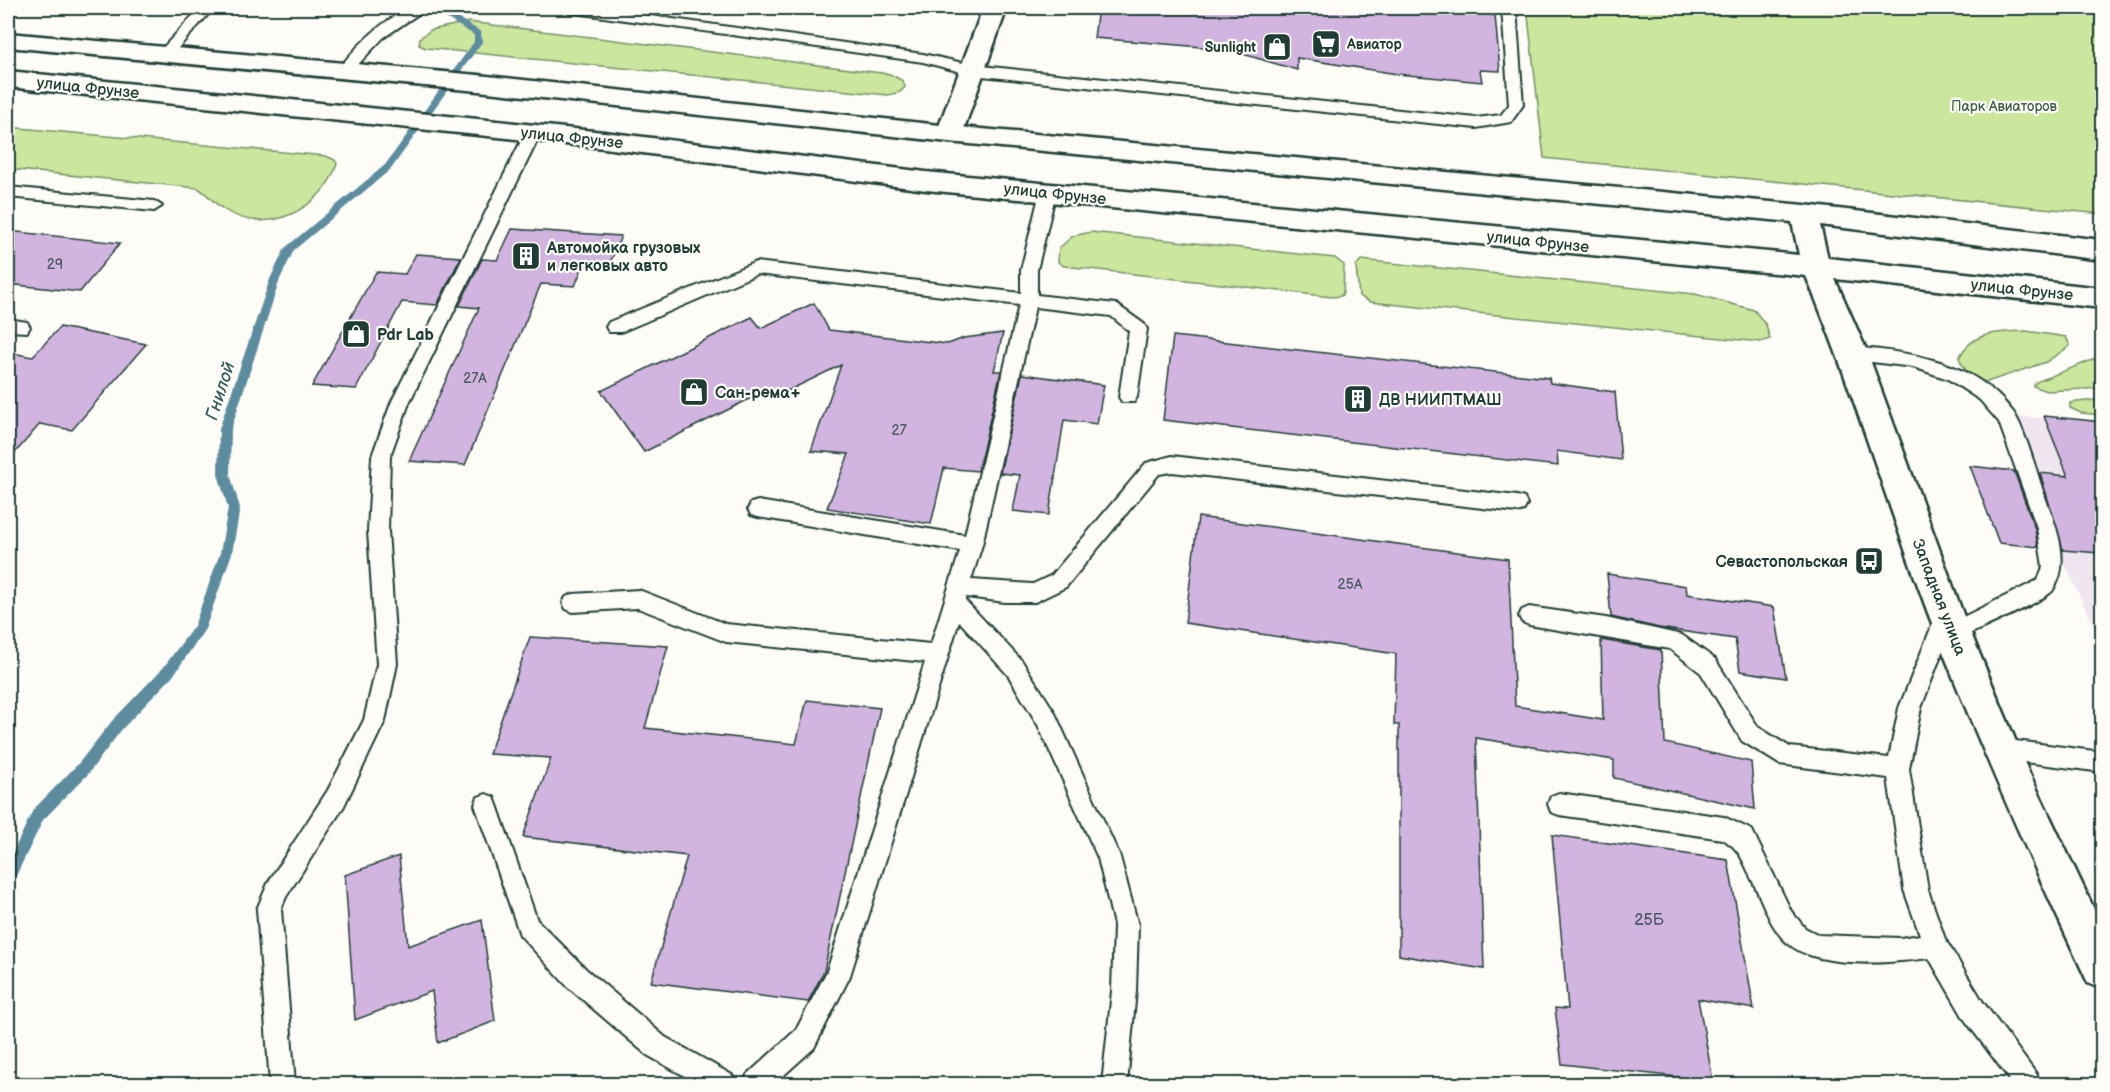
<svg xmlns="http://www.w3.org/2000/svg" width="2110" height="1092" font-family="'Balsamiq Sans',sans-serif">
  <style>
    .built { fill: #f0e6f0 }
    .green { fill: #cbe69d; stroke: #759268; stroke-width: 1.5 }
    .lines { fill: none; stroke-linecap: round; stroke-linejoin: round }
    .stream { fill: #5d8c9f; fill-rule: evenodd }
    .building { fill: #d2b4e1; stroke: #1f3d34; stroke-width: 1.5 }
    .service-casing { stroke: #1f3d34; stroke-width: 4 }
    .secondary-casing { stroke: #1f3d34; stroke-width: 5 }
    .primary-casing { stroke: #1f3d34; stroke-width: 5 }
    .service { fill: #fdfcf7; fill-rule: evenodd }
    .secondary { fill: #fdfcf7; fill-rule: evenodd }
    .primary { fill: #fdfcf7; fill-rule: evenodd }
    .labels { text-anchor: middle; stroke-width: 4.5; stroke-linejoin: round; paint-order: stroke }
    .far-poi-label { font-size: 14px; font-weight: bold; fill: #1f3d34; stroke: #fdfcf7; text-anchor: start }
    .far-park-label { font-size: 14px; fill: #415f49; stroke: #fdfcf7 }
    .number-label { font-size: 14px; fill: #4c5b5f }
    .street-label { font-size: 16px; fill: #1f3d34; stroke: #fdfcf7 }
    .poi-label { font-size: 16px; font-weight: bold; fill: #1f3d34; stroke: #fdfcf7; text-anchor: start }
    .near-number-label { font-size: 16px; fill: #4c5b5f }
    .water-label { font-size: 18px; font-style: italic; fill: #395e60; stroke: #fdfcf7 }
  </style>
  <rect width="100%" height="100%" fill="#fdfcf7"/>
  <filter id="ink" filterUnits="userSpaceOnUse"><feTurbulence type="fractalNoise" baseFrequency=".0167" numOctaves="2"/><feDisplacementMap in="SourceGraphic" scale="12" xChannelSelector="R" yChannelSelector="G"/><feConvolveMatrix kernelMatrix="1 2 1 2 8 2 1 2 1" color-interpolation-filters="sRGB"/></filter>
  <g filter="url(#ink)">
    <path class="built" d="M1995 414 2102 424V644Z"/>
    <g class="green">
      <path d="M1527 8H1565L1618 15 1617 8H2102V214L1544 158Z"/>
      <path d="M468 22 890 74 903 81 905 87 900 92 888 95 426 48 419 45 420 38 431 30Z"/>
      <path d="M8 127 326 156 335 160 337 164C323 209 266 238 223 209 214 203 208 194 198 188L8 169Z"/>
      <path d="M1091 232 1335 258 1344 265 1343 293 1341 296 1332 297 1064 266 1058 262 1059 248 1073 236Z"/>
      <path d="M1361 260 1695 294 1754 310 1766 325 1770 339 1760 342 1370 302 1359 296 1356 266Z"/>
      <path d="M2026 331 2066 337 2070 346 2046 362 1987 382C1972 380 1965 372 1959 358 1972 331 1998 332 2026 331Z"/>
      <path d="M2102 356V388L2046 391 2033 386 2036 382Z"/>
      <path d="M2102 399V415L2081 413 2070 408V403Z"/>
    </g>
    <g class="lines">
      <path class="stream" d="M441 11H447L481 32 482 42 391 169 294 250 280 279 231 429 230 474 240 508 232 553 205 629 173 676 122 729 88 774 43 820 13 882 8 884V863L33 810 78 764 112 721 163 668 194 626 220 553 228 508 218 474 219 429 270 279 285 248 385 165 474 42V35L441 15Z"/>
    </g>
    <g class="building">
      <path d="M1098 8H1419L1495 15 1500 71 1480 70 1482 82 1397 74 1297 58V70L1226 49 1094 38Z"/>
      <path d="M512 229 621 236 608 268 583 266 575 286 541 284 465 465 409 461 479 308 459 306 482 259 497 260Z"/>
      <path d="M8 231 120 243 80 292 8 284Z"/>
      <path d="M416 254 461 257 437 305 402 302 356 389 312 386 376 272 405 274Z"/>
      <path d="M814 303 829 330 948 344 964 338 1003 333 994 371H1001L978 471 944 468 931 524 827 508 849 454 811 451 841 365 773 398 767 390 644 452 601 391 752 317 761 328Z"/>
      <path d="M60 327 146 344 72 430 40 424 8 461V352L32 357Z"/>
      <path d="M1173 336 1549 378 1550 383 1615 392 1621 460 1557 451 1558 466 1163 420Z"/>
      <path d="M1022 374 1104 385 1097 424 1064 420 1049 515 1013 511 1020 475 1000 473Z"/>
      <path d="M2044 416 2103 422V557L2100 553 2063 550 2040 473 2068 476Z"/>
      <path d="M1970 466 2014 471 2035 529 2038 547 1999 543Z"/>
      <path d="M1198 517 1508 559 1515 706 1603 720 1601 640 1661 650 1665 743 1751 762 1755 809 1614 778V760L1476 738 1484 969 1399 955V725H1394L1396 654 1185 623Z"/>
      <path d="M1607 574 1686 586 1687 594 1774 607 1786 678 1740 671 1735 639 1659 628 1611 617Z"/>
      <path d="M530 637 668 646 645 728 796 744 807 700 880 708 824 971 808 1002 651 982 687 856 523 837 551 758 489 754Z"/>
      <path d="M1552 835 1728 860 1754 1009 1698 999 1713 1081 1562 1064 1555 1008 1568 1009Z"/>
      <path d="M399 856 408 946 482 920 495 1021 438 1043 432 991 355 1020 345 875Z"/>
    </g>
    <g class="lines">
      <g class="service-casing">
        <g id="service">
          <path d="M200 8H214L170 57H160V51Z"/>
          <path d="M410 8H427L383 38 349 74H339L337 71 339 68C359 44 381 21 410 8Z"/>
          <path d="M561 8H594L923 54 972 65 1476 118 1501 115 1509 105 1502 8H1516L1523 105 1511 122 1476 128 972 75 923 62 568 12Z"/>
          <path d="M533 128 541 133 409 403 390 456 388 531 397 664 385 721 344 806 286 897 281 909 295 1084H270L257 909 269 881 328 790 364 720 377 664 368 531 372 456 391 403 525 133Z"/>
          <path d="M8 187 154 201 162 206 154 211 8 197Z"/>
          <path d="M1048 187 1056 192 1037 270V295L1116 304 1144 324 1147 329 1137 397 1134 402H1122L1119 397 1129 331 1111 316 1035 307 982 545 971 580 1033 584 1052 575 1146 463 1172 456 1517 496 1524 498 1527 504 1524 510 1517 512 1172 472 1159 474 1066 587 1035 602H1005L966 597 965 600 1022 661 1054 711 1120 857 1138 925 1136 991 1127 1084H1102L1112 991 1114 925 1098 858 1038 725 1008 675 959 621 850 976 814 1048 774 1084H744L747 1075 796 1030 827 971 925 662 726 642 638 608 573 612 566 609 563 603 566 597 573 594 639 590 726 624 931 644 960 551 758 517 751 515 748 509 751 503 758 501 965 535 1019 305 757 274 621 332H609L606 327 609 322 756 262 1021 293V270L1040 192Z"/>
          <path d="M8 319 27 322 30 327 27 332 8 331Z"/>
          <path d="M1853 347C1913 353 1974 360 2013 412 2025 428 2039 481 2047 502 2057 529 2071 563 2053 590 2047 600 1976 631 1960 638L1953 641 1947 639 1921 708 1909 769 1928 890 1945 939 1983 1002 2037 1075 2040 1084H2013L1965 1020 1929 958C1891 963 1821 969 1790 945 1771 931 1763 902 1753 882 1744 863 1740 848 1722 839L1559 815 1551 812 1548 804 1551 796 1559 793 1724 817 1752 830 1791 911 1805 928 1819 935 1900 938 1920 935 1904 890 1888 778 1779 764 1742 741 1701 673 1670 649 1529 625 1522 622 1519 616 1522 610 1529 607 1606 618 1682 635 1715 659 1758 727 1790 747 1889 758 1899 708 1939 608 1946 605 1953 608 1956 614 1953 622 2038 580 2043 567 2037 528 1999 422 1980 400 1948 379 1913 367 1847 359 1844 354 1847 349Z"/>
          <path d="M2001 739 2102 752V772L2001 759 1993 756 1990 749 1993 742Z"/>
          <path d="M486 794 494 797 497 805 537 920 586 969 665 1037 732 1075 735 1084H699L647 1055 568 987 520 935 475 805 478 797Z"/>
        </g>
      </g>
      <g class="secondary-casing">
        <path id="secondary" d="M983 8H1007L962 134 958 140 949 142 940 140 936 134Z"/>
      </g>
      <g class="primary-casing">
        <path id="primary" d="M8 33 478 75 949 126 1804 205 2102 240V260L1820 225 1828 258 2102 288V308L1835 279 1868 354 1963 614 2026 766 2102 926V989L2088 983C2031 861 1976 739 1928 613 1886 501 1852 386 1806 276L926 190 604 148 8 87V71L604 132 926 172 1799 255 1792 222 949 142 478 91 8 47Z"/>
      </g>
      <use href="#service" class="service"/>
      <use href="#secondary" class="secondary"/>
      <use href="#primary" class="primary"/>
    </g>
  </g>
  <defs>
    <g id="supermarket-square" transform="scale(1.5)"><rect x="-9" y="-9" width="18" height="18" rx="4" fill="#1f3d34" stroke="#fdfcf7"/><path d="M-6-5.5h2.5l.6 2H6L4.5 2H-2.5L-4.4-4H-6ZM-1.5 3.2a1.3 1.3 0 1 0 .1 0ZM3 3.2a1.3 1.3 0 1 0 .1 0Z" fill="#fff"/></g>
    <g id="shop-square" transform="scale(1.5)"><rect x="-9" y="-9" width="18" height="18" rx="4" fill="#1f3d34" stroke="#fdfcf7"/><path d="M-5-2.5h2.3a2.7 3.5 0 0 1 5.4 0H5L5.5 6h-11ZM-1.5-2.5h3a1.5 2.3 0 0 0-3 0Z" fill="#fff"/></g>
    <g id="building-square" transform="scale(1.5)"><rect x="-9" y="-9" width="18" height="18" rx="4" fill="#1f3d34" stroke="#fdfcf7"/><path d="M-4-6H4V6H1V3H-1V6H-4ZM-2.5-4.3h1.7v1.8h-1.7ZM.8-4.3h1.7v1.8H.8ZM-2.5-1h1.7V.8h-1.7ZM.8-1h1.7V.8H.8Z" fill="#fff"/></g>
    <g id="bus-square" transform="scale(1.5)"><rect x="-9" y="-9" width="18" height="18" rx="4" fill="#1f3d34" stroke="#fdfcf7"/><path d="M-5-6H5V4H4V6H2V4H-2V6H-4V4H-5ZM-3.5-4V0h7V-4ZM-3.5 1.2v1.5H-2V1.2ZM2 1.2v1.5H3.5V1.2Z" fill="#fff"/></g>
  </defs>
  <g fill-rule="evenodd">
    <use href="#supermarket-square" x="1326" y="44"/>
    <use href="#shop-square" x="1277" y="47"/>
    <use href="#building-square" x="526" y="256"/>
    <use href="#shop-square" x="356" y="334"/>
    <use href="#shop-square" x="694" y="392"/>
    <use href="#building-square" x="1358" y="399"/>
    <use href="#bus-square" x="1869" y="561"/>
  </g>
  <g class="labels">
    <g class="far-poi-label">
      <text x="1347" y="49">Авиатор</text>
      <text x="1256" y="52" text-anchor="end">Sunlight</text>
    </g>
    <g class="far-park-label">
      <text x="2004" y="111">Парк Авиаторов</text>
    </g>
    <g class="number-label">
      <text x="55" y="269">29</text>
      <text x="475" y="383">27А</text>
      <text x="899" y="435">27</text>
      <text x="1350" y="589">25А</text>
    </g>
    <g class="street-label">
      <text transform="translate(88 87) rotate(6)" y="6">улица Фрунзе</text>
      <text transform="translate(572 137) rotate(6)" y="6">улица Фрунзе</text>
      <text transform="translate(1055 193) rotate(6)" y="6">улица Фрунзе</text>
      <text transform="translate(1538 241) rotate(6)" y="6">улица Фрунзе</text>
      <text transform="translate(2022 289) rotate(6)" y="6">улица Фрунзе</text>
      <text transform="translate(1940 597) rotate(69)" y="6">Западная улица</text>
    </g>
    <g class="poi-label">
      <text x="547" y="253">Автомойка грузовых<tspan x="547" dy="18">и легковых авто</tspan></text>
      <text x="377" y="340">Pdr Lab</text>
      <text x="715" y="398">Сан-рема+</text>
      <text x="1379" y="405">ДВ НИИПТМАШ</text>
      <text x="1848" y="567" text-anchor="end">Севастопольская</text>
    </g>
    <g class="near-number-label">
      <text x="1649" y="925">25Б</text>
    </g>
    <g class="water-label">
      <text transform="translate(220 391) rotate(-72)" y="6">Гнилой</text>
    </g>
  </g>
  <rect width="2110" height="1092" fill="none" stroke="#fdfcf7" stroke-width="30"/>
  <rect x="15" y="15" width="2080" height="1062" fill="none" stroke="#1f3d34" stroke-width="2" filter="url(#ink)"/>
</svg>
